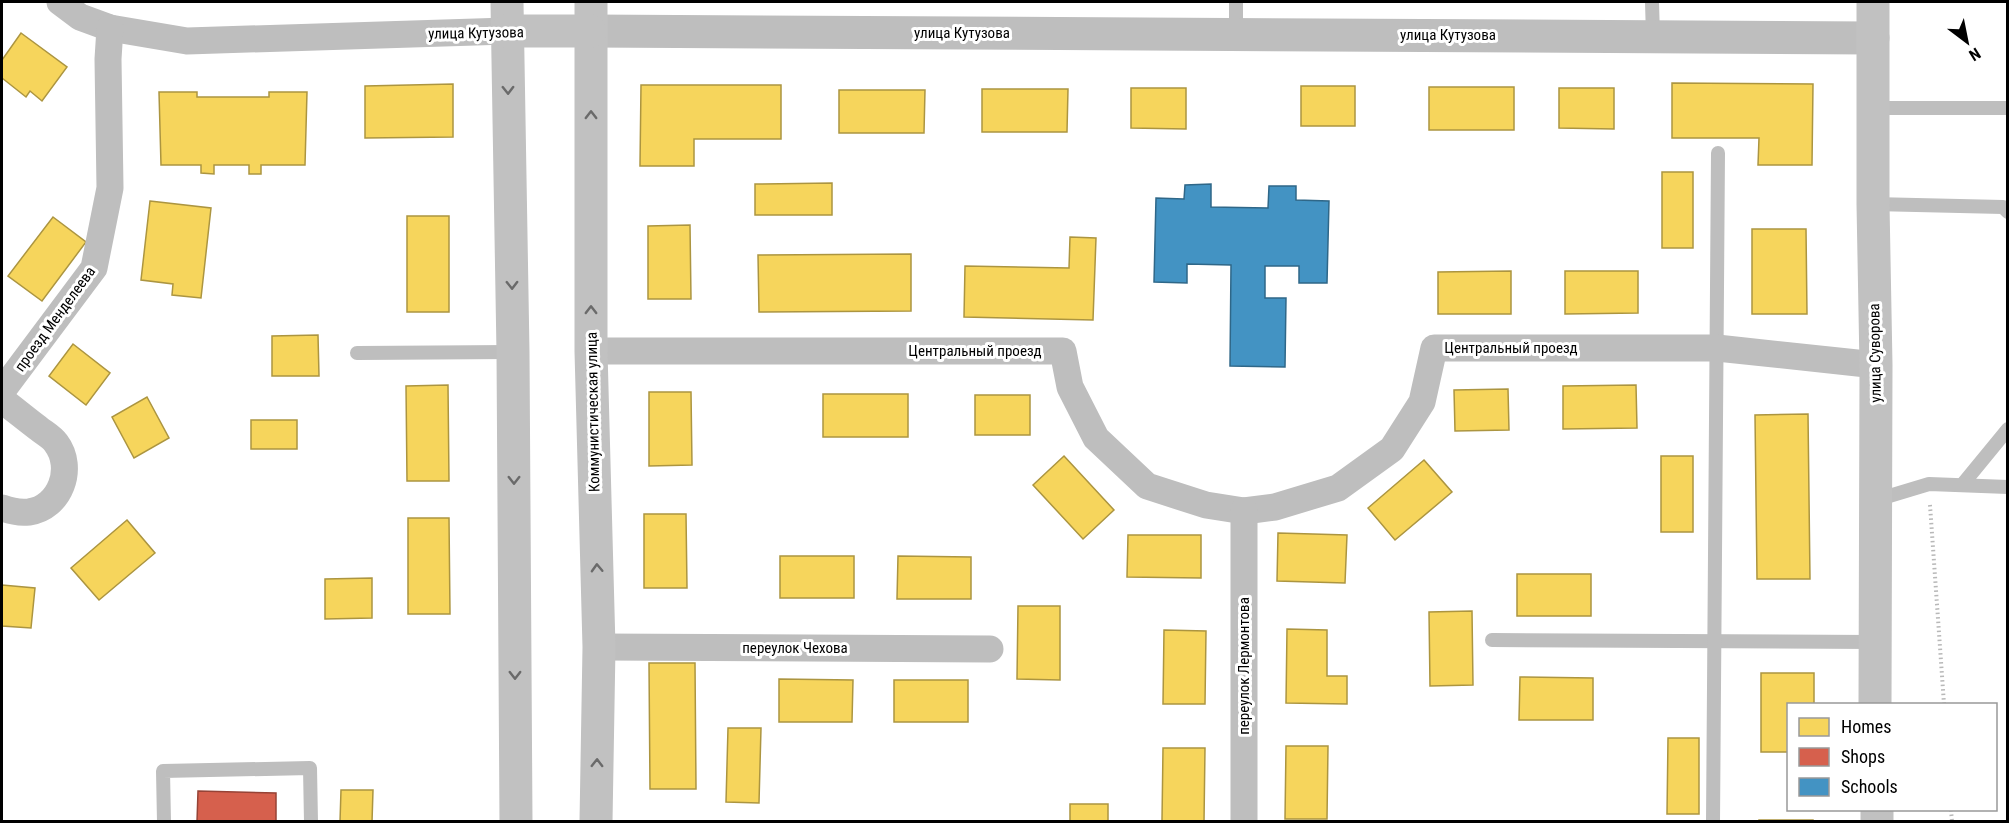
<svg xmlns="http://www.w3.org/2000/svg" width="2009" height="823" font-family="'Roboto Condensed',sans-serif">
  <style>
    .homes { fill: #f6d55c; stroke: #ac9540; stroke-width: 1.5 }
    .shops { fill: #d6604d; stroke: #964336; stroke-width: 1.5 }
    .schools { fill: #4393c3; stroke: #2f6788; stroke-width: 1.5 }
    .lines { fill: none; stroke-linecap: round; stroke-linejoin: round }
    .path { stroke: #b8b8b8; stroke-width: 4; stroke-dasharray: 1.5 3; stroke-linecap: butt }
    .service { stroke: #bebebe; stroke-width: 14 }
    .minor { stroke: #bebebe; stroke-width: 27 }
    .tertiary { stroke: #bebebe; stroke-width: 33 }
    .secondary { stroke: #c1c1c1; stroke-width: 33 }
    .oneway { stroke: #6a6a6a }
    .labels { text-anchor: middle; stroke-width: 6; stroke-linejoin: round; paint-order: stroke }
    .street-label { font-size: 15px; fill: #000; stroke: #fff }
  </style>
  <rect width="100%" height="100%" fill="#fff"/>
  <g class="homes">
    <path d="M21 33 67 67 42 101 30 91 26 97 2 78V60Z"/>
    <path d="M1672 83 1813 84 1812 165H1758L1759 138H1672Z"/>
    <path d="M453 84V137L365 138V86Z"/>
    <path d="M641 85H781V139H694V166H640Z"/>
    <rect x="1301" y="86" width="54" height="40"/>
    <rect x="1429" y="87" width="85" height="43"/>
    <path d="M1131 88H1186V129L1131 128Z"/>
    <path d="M1559 88H1614V129L1559 128Z"/>
    <path d="M982 89H1068L1067 132H982Z"/>
    <path d="M839 90H925L924 133H839Z"/>
    <path d="M159 92H197V97H269V92H307L305 165H261V174H249V165H214V174L201 173V165H161Z"/>
    <rect x="1662" y="172" width="31" height="76"/>
    <path d="M832 183V215H755V184Z"/>
    <path d="M150 201 211 208 201 298 172 295 173 284 141 280Z"/>
    <rect x="407" y="216" width="42" height="96"/>
    <path d="M53 217 86 242 42 301 8 276Z"/>
    <path d="M690 225 691 299H648V226Z"/>
    <path d="M1752 229H1806L1807 314H1752Z"/>
    <path d="M1070 237 1096 238 1093 320 964 317 965 266 1069 268Z"/>
    <path d="M911 254V311L759 312 758 255Z"/>
    <path d="M1511 271V314H1438V272Z"/>
    <path d="M1565 271H1638V313L1565 314Z"/>
    <path d="M318 335 319 376H272V336Z"/>
    <path d="M73 344 110 373 86 405 49 376Z"/>
    <path d="M448 385 449 481H407L406 386Z"/>
    <path d="M1636 385 1637 428 1563 429V386Z"/>
    <path d="M1508 389 1509 430 1455 431 1454 390Z"/>
    <path d="M649 392H691L692 465 649 466Z"/>
    <rect x="823" y="394" width="85" height="43"/>
    <rect x="975" y="395" width="55" height="40"/>
    <path d="M147 397 169 438 134 458 112 417Z"/>
    <path d="M1808 414 1810 579H1757L1755 415Z"/>
    <rect x="251" y="420" width="46" height="29"/>
    <path d="M1064 456 1114 510 1083 539 1033 485Z"/>
    <rect x="1661" y="456" width="32" height="76"/>
    <path d="M1424 460 1452 492 1395 540 1368 508Z"/>
    <path d="M644 514H686L687 588H644Z"/>
    <path d="M408 518H449L450 614H408Z"/>
    <path d="M127 520 155 553 99 600 71 568Z"/>
    <path d="M1278 533 1347 535 1345 583 1277 581Z"/>
    <path d="M1128 535H1201V578L1127 577Z"/>
    <rect x="780" y="556" width="74" height="42"/>
    <path d="M898 556 971 557V599H897Z"/>
    <rect x="1517" y="574" width="74" height="42"/>
    <path d="M372 578V618L325 619V579Z"/>
    <path d="M2 585 35 588 31 628 2 626Z"/>
    <path d="M1018 606H1060V680L1017 679Z"/>
    <path d="M1472 611 1473 685 1430 686 1429 612Z"/>
    <path d="M1287 629 1327 630V676H1347V704L1286 703Z"/>
    <path d="M1164 630 1206 631 1205 704H1163Z"/>
    <path d="M649 663H695L696 789H650Z"/>
    <path d="M1761 673H1814V704H1788V752H1761Z"/>
    <path d="M1520 677 1593 678V720H1519Z"/>
    <path d="M779 679 853 680 852 722H779Z"/>
    <rect x="894" y="680" width="74" height="42"/>
    <path d="M728 728H761L759 803 726 802Z"/>
    <path d="M1668 738H1699V814H1667Z"/>
    <path d="M1286 746H1328L1327 819H1285Z"/>
    <path d="M1163 748H1205L1204 822 1162 821Z"/>
    <path d="M341 790H373L372 822H340Z"/>
    <rect x="1070" y="804" width="38" height="18"/>
    <rect x="1759" y="820" width="54" height="2"/>
  </g>
  <path class="shops" d="M198 791 276 793V822H197Z"/>
  <path class="schools" d="M1211 184V207L1268 208 1269 186H1296V200L1329 201 1327 283H1299V266H1265V298H1286L1285 367 1230 366 1231 265 1187 264V283L1154 282 1156 198 1184 199 1185 185Z"/>
  <g class="lines">
    <g class="path">
      <path d="M1930 505 1944 704"/>
      <path d="M1951 810 1952 822"/>
    </g>
    <g class="service">
      <path d="M1652 2 1653 36"/>
      <path d="M1236 34V2"/>
      <path d="M1873 108H2008"/>
      <path d="M1873 204 2003 207 2008 212"/>
      <path d="M357 353 513 352"/>
      <path d="M1962 485 2008 429"/>
      <path d="M1876 500 1929 484 2008 487"/>
      <path d="M1492 640 1874 642"/>
      <path d="M164 822 163 771 310 768 311 822"/>
      <path d="M1713 822 1718 153"/>
    </g>
    <g class="minor">
      <path d="M60 2 80 17 110 28 187 41 507 31"/>
      <path d="M591 351H1063L1070 387 1096 438 1147 486 1206 505 1244 511 1275 507 1338 488 1392 449 1422 402 1434 348H1717L1876 365"/>
      <path d="M2 391 94 268 110 188 108 59 110 28"/>
      <path d="M2 400C14 409 26 419 38 428 44 433 52 437 56 443 75 468 60 508 29 512 19 513 10 511 2 508"/>
      <path d="M599 647 990 649"/>
      <path d="M1244 822V511"/>
    </g>
    <path class="tertiary" d="M590 31 1873 38"/>
    <g class="secondary">
      <path d="M507 2 513 352 516 822"/>
      <path d="M591 2V351L599 647 596 822"/>
      <path d="M1873 2V204L1876 365 1875 704"/>
      <path d="M507 31H590"/>
      <path d="M1877 810V822"/>
    </g>
  </g>
  <defs><path id="oneway-chevron" d="M-2-3.5L2.5 0L-2 3.5" fill="none" stroke-width="1.6" stroke-linecap="round" stroke-linejoin="round" transform="scale(1.5)"/></defs>
  <g class="oneway">
    <use href="#oneway-chevron" transform="translate(508 90) rotate(89)"/>
    <use href="#oneway-chevron" transform="translate(591 115) rotate(-90)"/>
    <use href="#oneway-chevron" transform="translate(512 285) rotate(89)"/>
    <use href="#oneway-chevron" transform="translate(591 310) rotate(-90)"/>
    <use href="#oneway-chevron" transform="translate(514 480) rotate(90)"/>
    <use href="#oneway-chevron" transform="translate(597 568) rotate(-92)"/>
    <use href="#oneway-chevron" transform="translate(515 675) rotate(90)"/>
    <use href="#oneway-chevron" transform="translate(597 763) rotate(-89)"/>
  </g>
  <g class="labels">
    <g class="street-label">
      <text transform="translate(476 33) rotate(-1)" y="5">улица Кутузова</text>
      <text x="962" y="38">улица Кутузова</text>
      <text x="1448" y="40">улица Кутузова</text>
      <text transform="translate(55 319) rotate(-54)" y="5">проезд Менделеева</text>
      <text x="1511" y="353">Центральный проезд</text>
      <text x="975" y="356">Центральный проезд</text>
      <text transform="translate(1875 353) rotate(-91)" y="5">улица Суворова</text>
      <text transform="translate(593 412) rotate(-91)" y="5">Коммунистическая улица</text>
      <text x="795" y="653">переулок Чехова</text>
      <text transform="translate(1244 666) rotate(-90)" y="5">переулок Лермонтова</text>
    </g>
  </g>
  <rect width="2009" height="823" fill="none" stroke="#000000" stroke-width="6"/>
  <rect x="1787" y="703" width="210" height="108" fill="#ffffff" stroke="#999999" stroke-width="1.5"/>
  <rect x="1799" y="718" width="30" height="18" fill="#f6d55c" stroke="#999999" stroke-width="1.5"/>
  <text x="1841" y="733" font-size="18" fill="#000000">Homes</text>
  <rect x="1799" y="748" width="30" height="18" fill="#d6604d" stroke="#999999" stroke-width="1.5"/>
  <text x="1841" y="763" font-size="18" fill="#000000">Shops</text>
  <rect x="1799" y="778" width="30" height="18" fill="#4393c3" stroke="#999999" stroke-width="1.5"/>
  <text x="1841" y="793" font-size="18" fill="#000000">Schools</text>
  <g transform="translate(1967 42) rotate(148)" stroke="#ffffff" stroke-width="4.5" paint-order="stroke">
  <path d="M0-4.5L10 22L0 15L-10 22Z" fill="#000000"/>
  <text y="-9" font-size="16" font-weight="bold" text-anchor="middle" fill="#000000">N</text>
  </g>
</svg>
